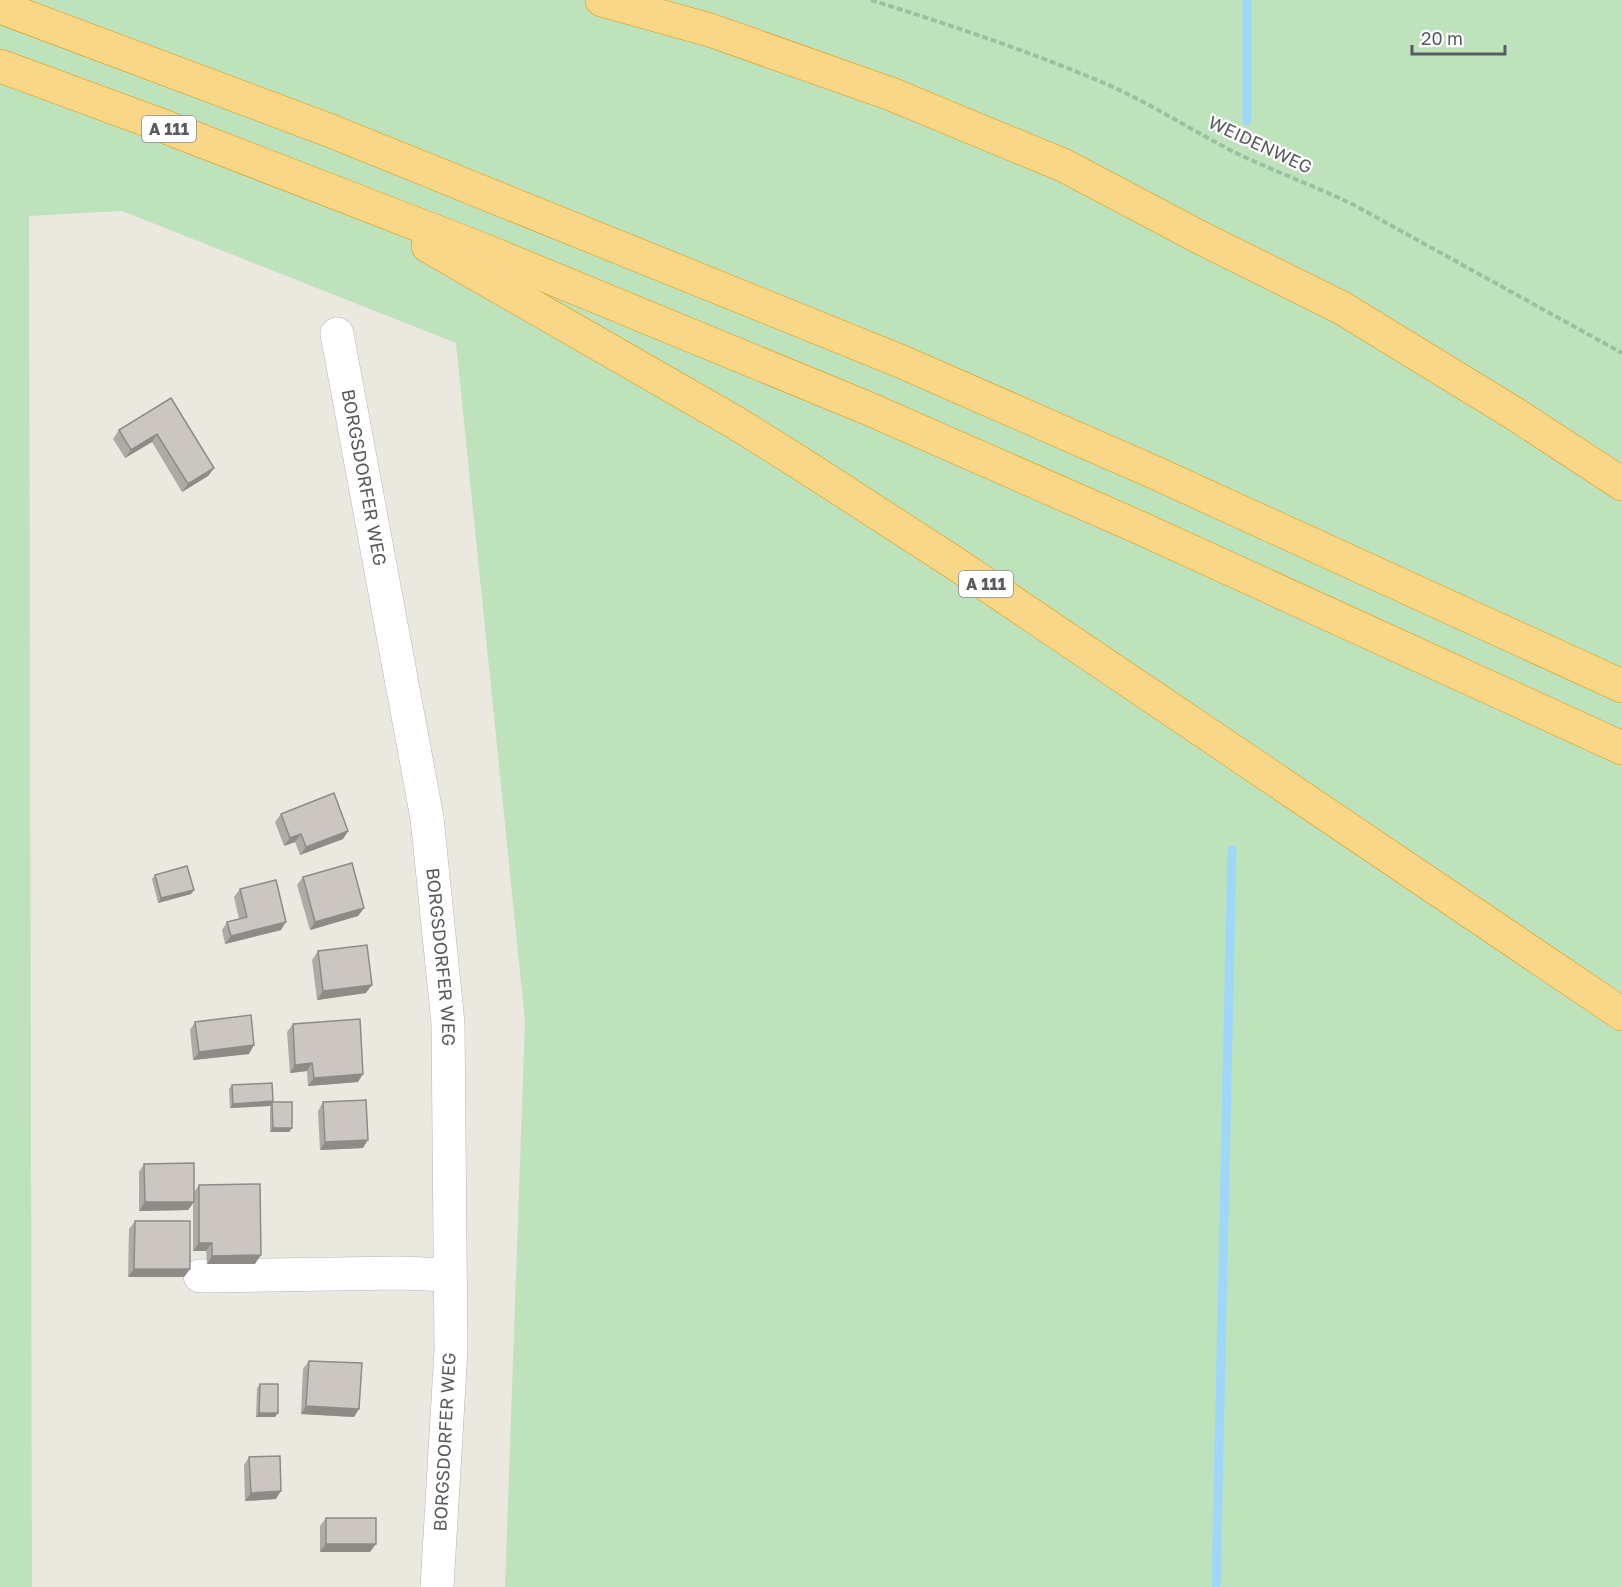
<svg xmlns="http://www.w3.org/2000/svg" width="1622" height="1587" font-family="'Golos Text',sans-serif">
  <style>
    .green { fill: #bee2bc }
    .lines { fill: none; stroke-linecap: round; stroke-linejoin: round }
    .stream { stroke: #9fd7fb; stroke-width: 9 }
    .minor-casing { stroke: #b2b6ba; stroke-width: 34 }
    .highway-casing { stroke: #e19509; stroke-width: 34 }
    .path { stroke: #96c2a0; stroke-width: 4; stroke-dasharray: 6 3; stroke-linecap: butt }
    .minor { stroke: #fff; stroke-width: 33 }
    .highway { stroke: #f8d789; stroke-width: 33 }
    .wall { fill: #afaaa6 }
    .shaded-wall { fill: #8e8b87 }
    .building { fill: #cbc6c1; stroke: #8e8b87; stroke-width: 1.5 }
    .labels { text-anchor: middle; stroke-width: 4.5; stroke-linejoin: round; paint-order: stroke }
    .shield { fill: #fff; stroke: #8a8d90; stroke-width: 1.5 }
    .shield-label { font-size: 16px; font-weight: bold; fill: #585c60 }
    .street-label { font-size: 18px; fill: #585c60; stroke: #fff }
  </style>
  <rect width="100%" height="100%" fill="#ebe8df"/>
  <path class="green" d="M0 0H1622V1587H505L525 1021 456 343 122 211 29 216 32 1587H0Z"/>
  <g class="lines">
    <g class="stream">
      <path d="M1247 121V0"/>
      <path d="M1216 1587 1232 850"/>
    </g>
    <g class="minor-casing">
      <g id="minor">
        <path id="s1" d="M337 334 427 818 448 1023 451 1350 437 1587"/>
        <path d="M200 1276 399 1273 450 1275"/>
      </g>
    </g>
    <g class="highway-casing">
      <g id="highway">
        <path d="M602 0 710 30 891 94 1065 166 1201 238 1342 308 1515 414 1622 484"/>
        <path d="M0 7 331 131 900 361 1158 474 1622 686"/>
        <path d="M0 66 158 124 481 249 867 408 1138 527 1622 748"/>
        <path d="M428 246 736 423 800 463 953 562 1622 1014"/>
      </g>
    </g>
    <path class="path" d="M871 0C950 25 1029 51 1106 84 1150 103 1191 130 1234 152 1273 171 1315 186 1354 205L1622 353"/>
    <use href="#minor" class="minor"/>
    <use href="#highway" class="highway"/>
  </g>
  <g class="wall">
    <path d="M171 398 214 468 208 476 182 492 152 442 125 458 113 439 119 430Z"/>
    <path d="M281 814 348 831 343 839 300 855 295 842 284 846 275 822Z"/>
    <path d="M155 875 194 890 191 894 158 903 152 879Z"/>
    <path d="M303 877 364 908 358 916 310 930 297 885Z"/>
    <path d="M240 889 281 930 225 944 222 930 227 922 239 919 234 897Z"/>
    <path d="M318 951 366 993 317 1000 312 960Z"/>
    <path d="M195 1022 249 1054 193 1060 190 1030Z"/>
    <path d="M293 1024 358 1082 308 1086 307 1071 290 1073 287 1032Z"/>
    <path d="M232 1085 273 1101 292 1128 289 1132H270V1106L230 1108 229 1089Z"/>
    <path d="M323 1102 363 1148 320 1150 318 1111Z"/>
    <path d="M144 1164 194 1192 199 1185 255 1264H207L206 1251H193V1203L188 1210 139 1211V1172Z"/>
    <path d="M135 1221 190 1269 184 1277H128L129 1229Z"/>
    <path d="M309 1361 354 1417 301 1414 303 1369Z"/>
    <path d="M260 1384 275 1417H256L257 1388Z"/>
    <path d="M249 1457 276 1499 245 1501 244 1465Z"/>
    <path d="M326 1518 370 1552H320V1526Z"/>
  </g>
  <g class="shaded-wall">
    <path d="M157 434 152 442 125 458 131 450Z"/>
    <path d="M214 468 208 476 182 492 188 484Z"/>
    <path d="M348 831 343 839 300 855 306 847Z"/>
    <path d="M301 834 295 842 284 846 290 838Z"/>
    <path d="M194 890 191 894 158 903 161 898Z"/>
    <path d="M364 908 358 916 310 930 315 922Z"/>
    <path d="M286 922 281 930 225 944 231 936Z"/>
    <path d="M372 985 366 993 317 1000 323 991Z"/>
    <path d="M254 1045 249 1054 193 1060 199 1052Z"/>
    <path d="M312 1063 307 1071 290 1073 295 1065Z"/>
    <path d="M363 1074 358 1082 308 1086 314 1078Z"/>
    <path d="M273 1101 270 1106 230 1108 233 1104Z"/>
    <path d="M273 1128H292L289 1132H270Z"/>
    <path d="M368 1140 363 1148 320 1150 325 1142Z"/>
    <path d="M145 1202H194L188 1210 139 1211Z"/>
    <path d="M199 1243H212L206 1251H193Z"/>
    <path d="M261 1255 255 1264H207L212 1256Z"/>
    <path d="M134 1269H190L184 1277H128Z"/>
    <path d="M306 1406 359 1409 354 1417 301 1414Z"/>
    <path d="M259 1413H278L275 1417H256Z"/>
    <path d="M281 1491 276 1499 245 1501 251 1493Z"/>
    <path d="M326 1544H376L370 1552H320Z"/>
  </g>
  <g class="building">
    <path d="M171 398 214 468 188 484 157 434 131 450 119 430Z"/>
    <path d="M334 793 348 831 306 847 301 834 290 838 281 814Z"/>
    <path d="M352 863 364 908 315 922 303 877Z"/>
    <path d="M187 866 194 890 161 898 155 875Z"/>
    <path d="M276 880 286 922 231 936 227 922 247 917 240 889Z"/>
    <path d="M367 945 372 985 323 991 318 951Z"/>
    <path d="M251 1015 254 1045 199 1052 195 1022Z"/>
    <path d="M360 1019 363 1074 314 1078 312 1063 295 1065 293 1024Z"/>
    <path d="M272 1083 273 1101 233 1104 232 1085Z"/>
    <path d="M366 1100 368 1140 325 1142 323 1102Z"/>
    <path d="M272 1102H292V1128H273Z"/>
    <path d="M194 1163V1202H145L144 1164Z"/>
    <path d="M260 1184 261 1255 212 1256V1243H199V1185Z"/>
    <path d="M135 1221H190V1269H134Z"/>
    <path d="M309 1361 362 1363 359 1409 306 1406Z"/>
    <path d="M260 1384H278V1413H259Z"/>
    <path d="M280 1456 281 1491 251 1493 249 1457Z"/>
    <rect x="326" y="1518" width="50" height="26"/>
  </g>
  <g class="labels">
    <g class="shield">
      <rect x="142" y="116" width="54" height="26" rx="4.5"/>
      <rect x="959" y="571" width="54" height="26" rx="4.5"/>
    </g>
    <g class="shield-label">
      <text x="169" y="135">A 111</text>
      <text x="986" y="590">A 111</text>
    </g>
    <g class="street-label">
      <text transform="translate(1260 145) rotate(25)" y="6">WEIDENWEG</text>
      <text dy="6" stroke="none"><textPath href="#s1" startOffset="146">BORGSDORFER WEG</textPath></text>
      <text dy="6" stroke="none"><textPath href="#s1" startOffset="632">BORGSDORFER WEG</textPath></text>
      <text transform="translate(445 1442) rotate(-87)" y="6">BORGSDORFER WEG</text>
    </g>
  </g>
  <path d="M1412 45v9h93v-9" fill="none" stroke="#585c60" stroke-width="3"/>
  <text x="1421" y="45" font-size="18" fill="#585c60" stroke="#ffffff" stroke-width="4.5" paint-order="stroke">20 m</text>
</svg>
